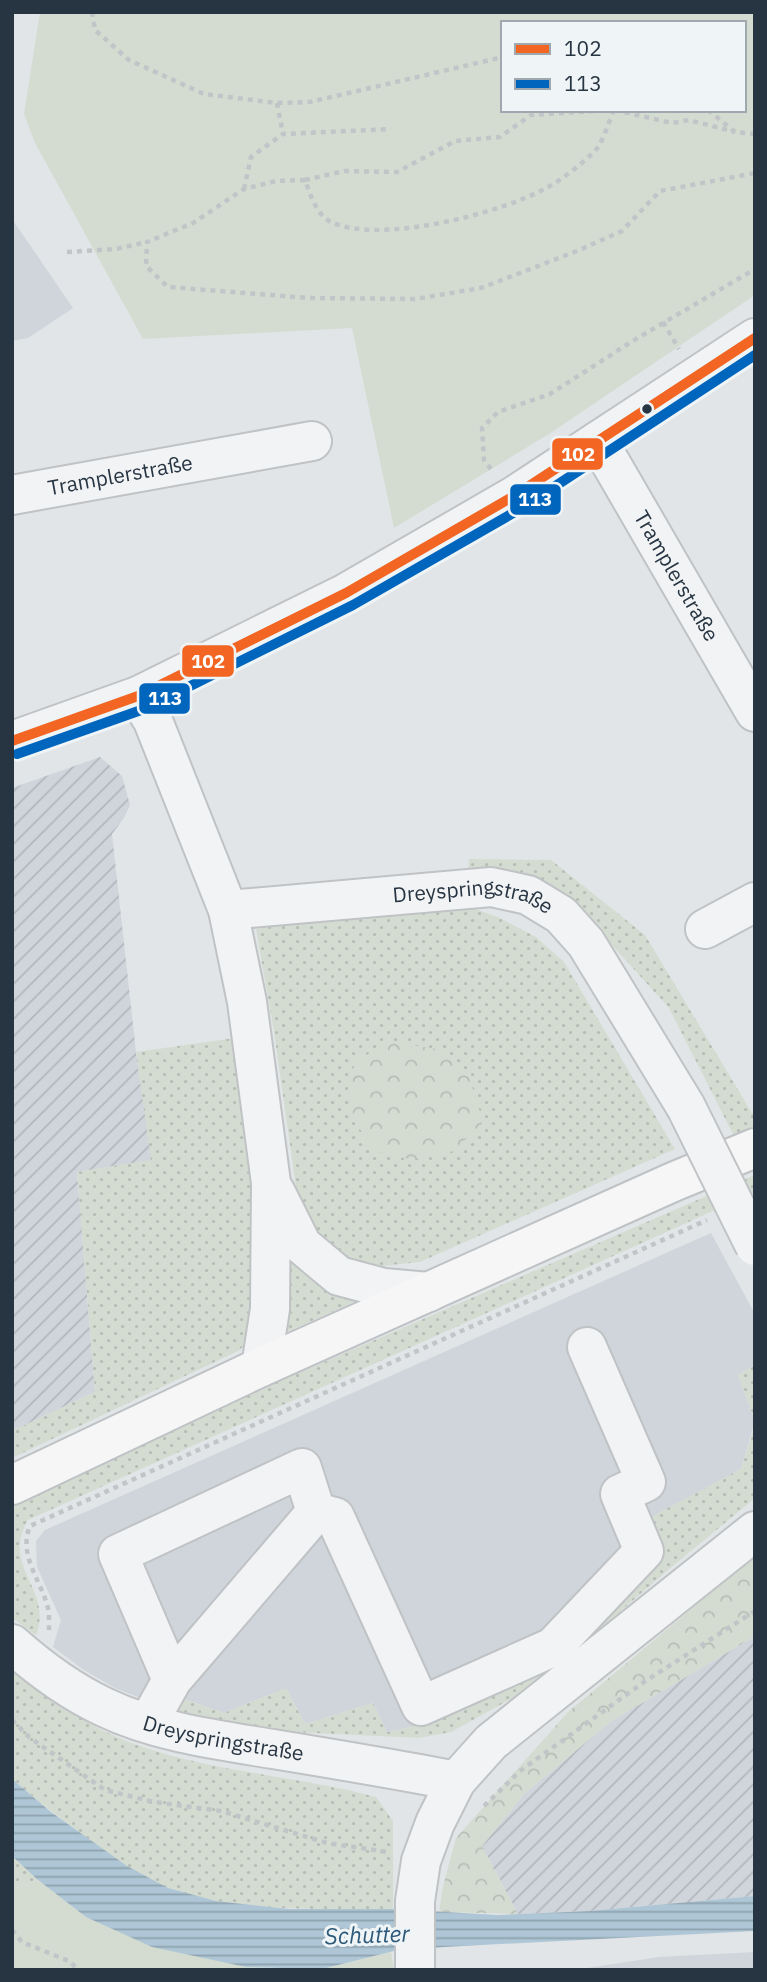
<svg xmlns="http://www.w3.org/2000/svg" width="767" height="1982" font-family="'IBM Plex Sans',sans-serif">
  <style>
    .built { fill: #cfd5db }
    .industrial { fill: url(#industrial-furrows) }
    .grass { fill: url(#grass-dots) }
    .forest { fill: url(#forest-crowns) }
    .park { fill: #d4dcd2; fill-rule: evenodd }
    .water { fill: url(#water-rules) }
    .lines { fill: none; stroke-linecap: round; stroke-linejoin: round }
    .minor-casing { stroke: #c0c3c5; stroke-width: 42 }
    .major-casing { stroke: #bec2c5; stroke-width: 42 }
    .path { stroke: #c1c5c8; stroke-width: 4.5; stroke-dasharray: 5 5; stroke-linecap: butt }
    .minor { stroke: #f2f3f4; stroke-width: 38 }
    .major { stroke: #f6f6f7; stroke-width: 38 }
    .minor-bridge-casing { stroke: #c0c3c5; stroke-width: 42; stroke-linecap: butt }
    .minor-bridge { stroke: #f2f3f4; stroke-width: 38 }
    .bus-1-casing { stroke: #eff4f7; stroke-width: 16 }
    .bus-2-casing { stroke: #eff4f7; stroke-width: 16 }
    .bus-1 { stroke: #f26522; stroke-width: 10 }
    .bus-2 { stroke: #0065bd; stroke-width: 10 }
    .bus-dot { fill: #273543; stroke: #eff4f7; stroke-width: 2.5 }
    .labels { text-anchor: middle; stroke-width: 6; stroke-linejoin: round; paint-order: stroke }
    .street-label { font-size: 21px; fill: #273543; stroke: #eff4f7 }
    .water-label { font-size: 23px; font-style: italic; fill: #2d5a7a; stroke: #eff4f7 }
    .line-badge { stroke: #eff4f7; stroke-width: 2.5 }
    .badge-label { font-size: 19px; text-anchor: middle; font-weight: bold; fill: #fff }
  </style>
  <defs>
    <pattern id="industrial-furrows" width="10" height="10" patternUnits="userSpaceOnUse" patternTransform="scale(1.75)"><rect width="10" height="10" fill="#cfd5db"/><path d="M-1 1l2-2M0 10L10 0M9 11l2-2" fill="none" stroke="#b2b7bd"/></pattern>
    <pattern id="grass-dots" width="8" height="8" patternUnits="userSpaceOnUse" patternTransform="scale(1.75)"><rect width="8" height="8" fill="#d4dcd2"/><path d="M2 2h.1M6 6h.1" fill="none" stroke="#b6bdb6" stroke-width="1.8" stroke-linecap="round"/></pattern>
    <pattern id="forest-crowns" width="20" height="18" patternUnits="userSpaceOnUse" patternTransform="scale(1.75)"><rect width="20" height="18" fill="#d4dcd2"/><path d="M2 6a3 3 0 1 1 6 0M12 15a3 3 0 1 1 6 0" fill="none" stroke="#b6bdb6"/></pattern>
    <pattern id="water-rules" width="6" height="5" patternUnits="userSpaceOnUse" patternTransform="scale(1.75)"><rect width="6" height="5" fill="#aec6d5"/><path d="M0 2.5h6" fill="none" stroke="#8ea2ae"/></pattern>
  </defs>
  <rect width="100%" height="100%" fill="#e2e5e7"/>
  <g class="built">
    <path d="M12 219 73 308 28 338 12 341Z"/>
    <path d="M711 1233 755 1314V1365L738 1375 755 1421 741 1469 652 1517 663 1547 595 1623 511 1687 435 1722 387 1732 373 1703 305 1724 286 1688 224 1713 184 1699 173 1711 115 1688 84 1670 53 1647 61 1620 37 1567 36 1541 45 1530Z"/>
    <path d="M755 1952V1970H574L659 1957Z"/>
  </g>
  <g class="industrial">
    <path d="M100 757 122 776 130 805 124 818 112 834 136 1052 152 1160 77 1172 95 1392 12 1431V788Z"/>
    <path d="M755 1636V1896L590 1911 518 1914 482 1846 524 1794 610 1722Z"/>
  </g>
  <g class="grass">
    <path d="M469 859 551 860 645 935 752 1113H755V1132L736 1140 669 1008 612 945 571 906 468 875Z"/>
    <path d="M465 905 500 918 536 937 564 962 675 1149 420 1262 381 1266 346 1257 312 1235 296 1187 274 1032 256 929 359 913Z"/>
    <path d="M235 1038 257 1241 252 1335 240 1350 12 1458V1431L95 1392 77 1172 151 1160 136 1052Z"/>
    <path d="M755 1175V1192L28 1520C0 1567 54 1590 36 1635L12 1618V1505L195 1418Z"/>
    <path d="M280 1245 363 1298 278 1336Z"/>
    <path d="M755 1365V1421L738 1375Z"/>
    <path d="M755 1424V1498L668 1570 533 1687 451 1732 419 1738 271 1731 173 1711 184 1699 224 1713 286 1688 305 1724 373 1703 387 1732 435 1722 511 1687 595 1623 663 1547 651 1517 741 1469Z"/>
    <path d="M12 1665C45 1692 78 1721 117 1737 199 1772 291 1774 376 1797L393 1821V1909C318 1909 241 1913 170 1889 145 1880 122 1863 101 1848 70 1826 41 1804 12 1779Z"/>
    <path d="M12 1856 38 1880 12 1889Z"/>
  </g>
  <g class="forest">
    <path d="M390 1042 443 1050 468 1073 483 1122 454 1151 416 1159 385 1156 369 1142 352 1118 348 1080 357 1060Z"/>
    <path d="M755 1556V1636L610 1722 524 1794 482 1846 518 1914 439 1912 443 1886 456 1838 568 1712Z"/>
  </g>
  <g class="park">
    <path d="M40 12H755V295L549 434 394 528 352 328 143 339 35 143 24 114ZM503 23H744V110H503Z"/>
    <path d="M38 1880 86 1917 246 1967 321 1969 391 1952 394 1970H12V1889Z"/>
  </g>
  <path class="water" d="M12 1779 51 1812 127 1866 168 1888 216 1901 289 1909H393L498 1915 590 1911 755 1896V1931L444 1947 394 1951 322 1969 246 1967 152 1947 86 1917 38 1880 12 1856Z"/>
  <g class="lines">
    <g class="minor-casing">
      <g id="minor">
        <path id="s1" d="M598 441 755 712"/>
        <path id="s2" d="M12 495 312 441"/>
        <path d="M138 696 153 721 228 910 247 1002 271 1183 270 1309 261 1367"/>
        <path d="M12 741 138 696 346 593 514 496 755 338"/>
        <path id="s3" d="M228 910 491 887 528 895 561 915 586 943 686 1107"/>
        <path d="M705 929 755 902"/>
        <path d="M275 1191 302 1245 339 1276 384 1288 429 1292"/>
        <path d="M316 1512 335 1517 421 1706 553 1647 644 1551 620 1494 646 1482 587 1347"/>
        <path id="s4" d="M12 1644C39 1668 70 1691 104 1707 156 1732 217 1740 273 1749 334 1759 395 1769 456 1781"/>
        <path d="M148 1723 172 1680 316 1512 302 1468 118 1554 172 1680"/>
        <path d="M415 1970V1901L421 1861 435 1823 456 1781 491 1742 755 1531"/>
      </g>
    </g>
    <g class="major-casing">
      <path id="major" d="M12 1485 261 1367 673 1182 755 1148"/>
    </g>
    <g class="path">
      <path d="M92 12 95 30 129 60 204 94 277 103 310 102 503 57"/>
      <path d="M277 103 283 134"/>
      <path d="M614 110C608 123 603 144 593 153 580 165 562 180 546 188 502 213 376 246 329 221 316 213 310 194 305 180L276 181 244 189 193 223 147 242 146 266 168 287 309 298 415 299 481 288 577 251 622 231 660 191 755 173"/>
      <path d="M615 110 672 123 689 120 735 132"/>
      <path d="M708 110 735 132 755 134"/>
      <path d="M305 180 344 171 397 172 455 141 500 137 531 115 611 110"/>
      <path d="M244 189 251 157 283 134 391 129"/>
      <path d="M67 252 116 249 147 242"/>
      <path d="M663 322 679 349"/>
      <path d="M491 469 484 460 482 428 498 412 550 394 631 342 755 269"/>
      <path d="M49 1630C49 1625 49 1619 49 1613 44 1583 17 1557 30 1526L707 1220"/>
      <path d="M12 1720 29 1737 105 1790 154 1802 221 1811 327 1843 388 1852"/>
      <path d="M484 1806 520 1771 644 1682 755 1611"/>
      <path d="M12 1930 22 1942 71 1962 77 1970"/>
    </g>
    <use href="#minor" class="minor"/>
    <use href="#major" class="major"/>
    <g class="minor-bridge-casing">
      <path id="minor-bridge" d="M686 1107 755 1246"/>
    </g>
    <use href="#minor-bridge" class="minor-bridge"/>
    <g class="bus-1-casing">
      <path id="bus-1" d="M12 741 138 696 346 593 514 496 755 338"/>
    </g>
    <g class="bus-2-casing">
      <path id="bus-2" d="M17 754 144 709 353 605 522 508 755 355"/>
    </g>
    <use href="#bus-1" class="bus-1"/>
    <use href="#bus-2" class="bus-2"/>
  </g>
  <circle class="bus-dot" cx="647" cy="409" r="6"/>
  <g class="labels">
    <g class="street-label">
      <text dy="7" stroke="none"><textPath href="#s2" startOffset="110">Tramplerstraße</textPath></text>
      <text dy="7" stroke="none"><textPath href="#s1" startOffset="156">Tramplerstraße</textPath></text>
      <text dy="7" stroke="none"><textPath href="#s3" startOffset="247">Dreyspringstraße</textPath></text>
      <text dy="7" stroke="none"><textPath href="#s4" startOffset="236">Dreyspringstraße</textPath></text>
    </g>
    <g class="water-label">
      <text transform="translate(367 1935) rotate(-2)" y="8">Schutter</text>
    </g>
  </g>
  <g class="line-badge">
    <rect x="551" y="437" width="53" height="34" rx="7" fill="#f26522"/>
    <rect x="509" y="483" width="53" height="33" rx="7" fill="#0065bd"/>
    <rect x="181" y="644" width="54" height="34" rx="7" fill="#f26522"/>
    <rect x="138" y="682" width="53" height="33" rx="7" fill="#0065bd"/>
  </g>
  <g class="badge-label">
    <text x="578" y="461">102</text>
    <text x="535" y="506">113</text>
    <text x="208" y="668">102</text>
    <text x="165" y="705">113</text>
  </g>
  <rect width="767" height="1982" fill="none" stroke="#273543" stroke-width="28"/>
  <rect x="501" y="21" width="245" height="91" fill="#eff4f7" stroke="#9fa8af" stroke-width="2"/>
  <rect x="515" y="44" width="35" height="10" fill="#f26522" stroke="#9fa8af" stroke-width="2"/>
  <text x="564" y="56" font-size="21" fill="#273543">102</text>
  <rect x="515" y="79" width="35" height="10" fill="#0065bd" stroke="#9fa8af" stroke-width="2"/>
  <text x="564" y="91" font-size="21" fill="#273543">113</text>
</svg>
